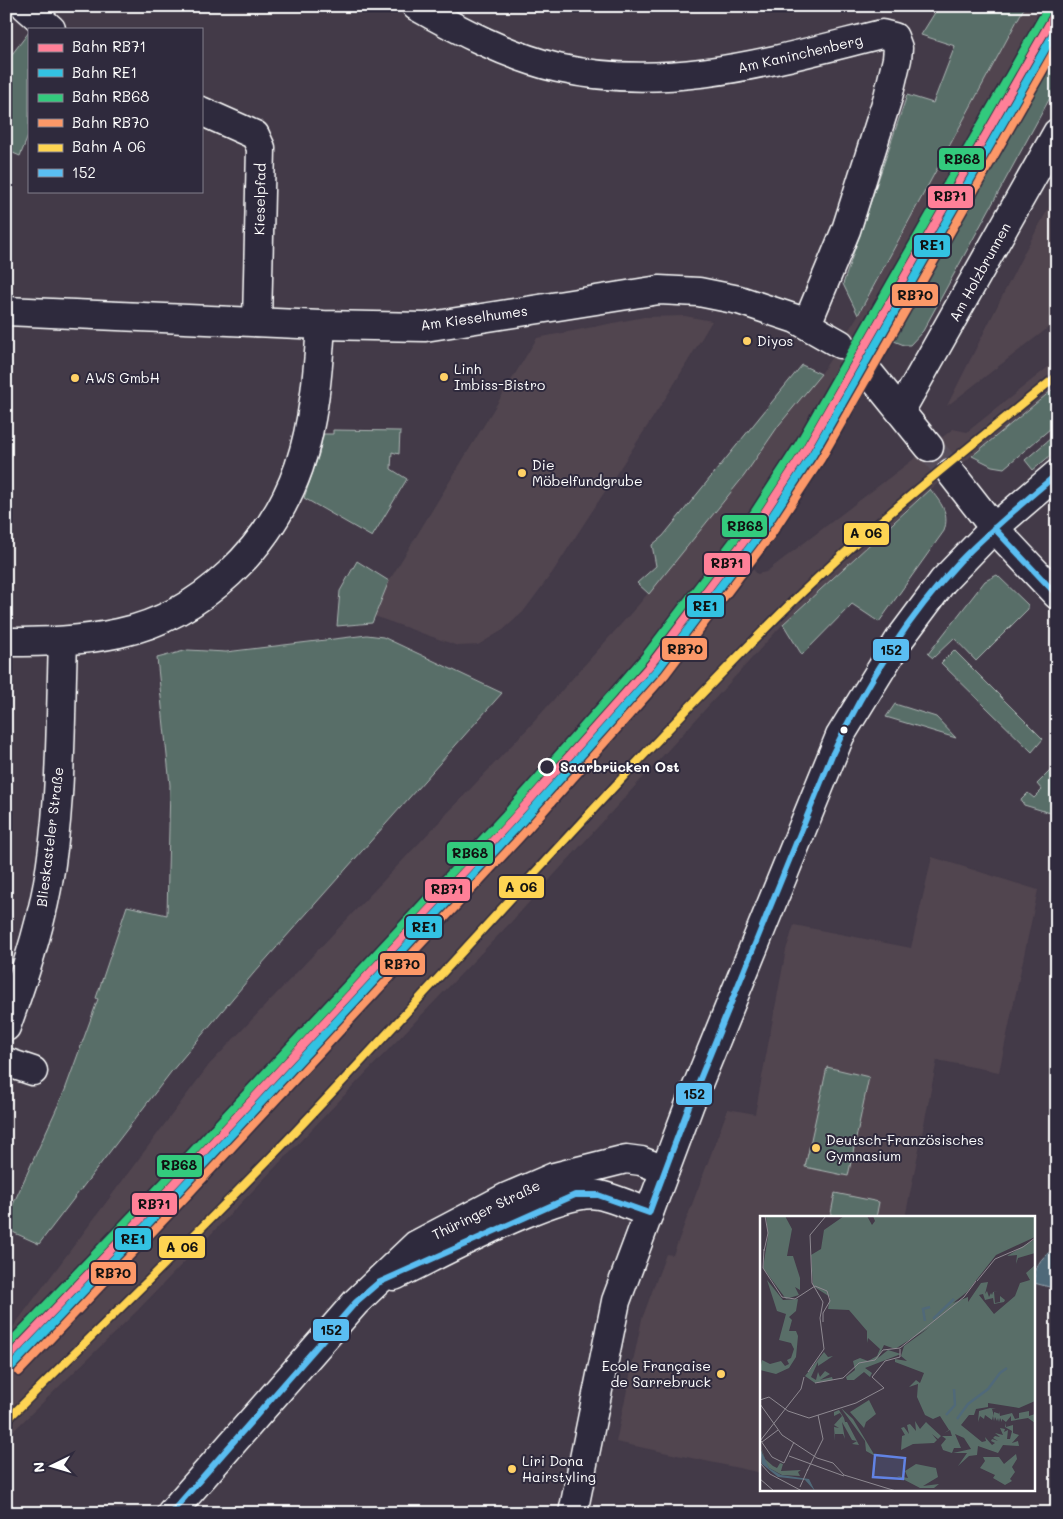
<svg xmlns="http://www.w3.org/2000/svg" width="1063" height="1519" font-family="Mali,sans-serif">
  <style>
    .built { fill: #51454f }
    .green { fill: #596e68; stroke: #acb6b4 }
    .water { fill: #506979; stroke: #96a5af }
    .lines { fill: none; stroke-linecap: round; stroke-linejoin: round }
    .minor-tunnel { stroke: #564e5a; stroke-width: 28; stroke-dasharray: 28 14; stroke-linecap: butt }
    .minor-casing { stroke: #fff; stroke-width: 31 }
    .minor { stroke: #2f2a3d; stroke-width: 28 }
    .bus-1-casing { stroke: #2f2a3d; stroke-width: 10 }
    .bus-1 { stroke: #5abef2; stroke-width: 6 }
    .rail-1-casing { stroke: #2f2a3d; stroke-width: 11 }
    .rail-2-casing { stroke: #2f2a3d; stroke-width: 11 }
    .rail-3-casing { stroke: #2f2a3d; stroke-width: 11 }
    .rail-4-casing { stroke: #2f2a3d; stroke-width: 11 }
    .rail-5-casing { stroke: #2f2a3d; stroke-width: 11 }
    .rail-1 { stroke: #ff8098; stroke-width: 8 }
    .rail-2 { stroke: #33c2e2; stroke-width: 8 }
    .rail-3 { stroke: #33ca7d; stroke-width: 8 }
    .rail-4 { stroke: #fc9868; stroke-width: 8 }
    .rail-5 { stroke: #fed452; stroke-width: 8 }
    .poi-dot { fill: #ffd166; stroke: #2f2a3d; stroke-width: 2 }
    .bus-dot { fill: #fff; stroke: #2f2a3d; stroke-width: 2 }
    .stop-dot { fill: #2f2a3d; stroke: #fff; stroke-width: 2.5 }
    .labels { text-anchor: middle; stroke-width: 4; stroke-linejoin: round; paint-order: stroke }
    .street-label { font-size: 14px; fill: #fff; stroke: #2f2a3d }
    .poi-label { font-size: 14px; fill: #fff; stroke: #2f2a3d; text-anchor: start }
    .stop-label { font-size: 14px; font-weight: bold; fill: #fff; stroke: #2f2a3d; text-anchor: start }
    .inset-river { fill: none; stroke: #506979; stroke-width: 2.5 }
    .inset-road { fill: none; stroke: #8e8991; stroke-width: 1 }
    .view { fill: #6183e4; fill-opacity: 0.15; stroke: #6183e4; stroke-width: 2.5 }
    .inset-edge { fill: none; stroke: #fff; stroke-width: 2.5 }
    .line-badge { stroke: #2f2a3d; stroke-width: 2 }
    .pale-badge-label { font-size: 14px; text-anchor: middle; font-weight: bold; fill: #111 }
  </style>
  <rect width="100%" height="100%" fill="#433a48"/>
  <filter id="ink" filterUnits="userSpaceOnUse"><feTurbulence type="fractalNoise" baseFrequency=".02" numOctaves="2"/><feDisplacementMap in="SourceGraphic" scale="10" xChannelSelector="R" yChannelSelector="G"/><feConvolveMatrix kernelMatrix="1 2 1 2 8 2 1 2 1" color-interpolation-filters="sRGB"/></filter>
  <g filter="url(#ink)">
    <g class="built">
      <path d="M1025 6H1057V29L855 388 742 555 757 574 766 572 953 429 967 432 1057 360V386L909 507 783 624 512 921 137 1311 6 1438V1332L13 1327 209 1065 530 726 640 603 744 476 779 425 821 374 862 309Z"/>
      <path d="M1057 193V321L947 406 1025 251Z"/>
      <path d="M685 316 712 321 670 391 552 573 523 612 503 630 478 645 458 646 374 616 389 581 537 338 644 317Z"/>
      <path d="M932 857 1038 890 999 1072 937 1060 905 1218H762V1473L616 1442 642 1319 666 1254 673 1255 728 1109 755 1114 786 950 794 925 911 948Z"/>
    </g>
    <g class="green">
      <path d="M939 6H1025L858 315 843 284 907 95 933 103 955 46 921 35Z"/>
      <path d="M1057 29V85L923 331 910 345H904L884 337Z"/>
      <path d="M29 32V134L20 156 6 150V62Z"/>
      <path d="M802 365 821 374 779 425 744 476 649 594 637 583 656 566 652 545 663 536Z"/>
      <path d="M1057 386V423L1004 468 992 466 972 456Z"/>
      <path d="M333 430 400 431 399 454 392 452 391 469 407 479 372 537 304 498 319 454 323 434H333Z"/>
      <path d="M1057 433V450L1033 470 1025 460Z"/>
      <path d="M930 489C941 503 950 513 944 531L879 622 852 604 802 655 783 624Z"/>
      <path d="M357 561 389 581 372 623 337 626 340 591Z"/>
      <path d="M997 575 1028 605V609L976 661 954 638 933 658 928 654 985 581Z"/>
      <path d="M367 635 383 637 502 693 253 974 171 1072 39 1244 6 1229V1220L65 1090 98 999 96 998 127 906 167 915 170 785 157 658 188 650 226 652Z"/>
      <path d="M954 650 1043 739 1032 752 941 663Z"/>
      <path d="M895 704 936 717 956 738 886 717Z"/>
      <path d="M1057 764V815L1024 805 1021 800 1028 793 1034 798 1042 790 1037 784Z"/>
      <path d="M827 1067 869 1077 848 1176 805 1167Z"/>
      <path d="M835 1193 879 1202 876 1218H830Z"/>
    </g>
    <path class="water" d="M1053 1250 1057 1251V1289L1034 1283C1034 1269 1040 1257 1053 1250Z"/>
    <g class="lines">
      <g class="minor-tunnel">
        <path d="M840 344 866 369"/>
        <path d="M929 447 951 473"/>
      </g>
      <g class="minor-casing">
        <g id="minor">
          <path d="M25 6 51 29"/>
          <path d="M416 6C460 31 508 56 558 68 669 93 775 60 882 34L894 37 898 48 897 59 888 97 846 230 807 324"/>
          <path d="M201 111 255 135 261 148 257 322"/>
          <path d="M6 311 321 325 425 327 659 290 699 292 739 300 796 319 840 344"/>
          <path d="M866 369 929 447"/>
          <path d="M901 410 1057 133"/>
          <path d="M951 473 994 528 1057 595"/>
          <path d="M6 642C45 642 82 641 119 633 202 615 271 547 299 467 314 423 318 371 321 325"/>
          <path d="M6 1027C22 982 38 936 47 888 62 808 60 724 63 642"/>
          <path d="M6 1062 33 1071"/>
          <path d="M394 1276C435 1257 560 1187 599 1195 615 1198 633 1207 649 1213"/>
          <path d="M171 1513 356 1302 416 1245 507 1197 554 1177 626 1159 641 1161 665 1170"/>
          <path d="M573 1513 616 1301 689 1106 840 736 899 640 943 581 994 528 1057 474"/>
        </g>
      </g>
      <use href="#minor" class="minor"/>
      <g class="bus-1-casing">
        <g id="bus-1">
          <path d="M994 528 1057 595"/>
          <path d="M171 1513 356 1302 378 1283 575 1195H598L649 1213 689 1106 832 755C865 685 907 618 960 561 990 530 1024 502 1057 474"/>
        </g>
      </g>
      <use href="#bus-1" class="bus-1"/>
      <g class="rail-1-casing">
        <path id="rail-1" d="M6 1360 171 1187 512 820 651 664 757 524 806 449 1057 10"/>
      </g>
      <g class="rail-2-casing">
        <path id="rail-2" d="M12 1366 177 1193 518 826 658 669 764 529 813 454 1057 28"/>
      </g>
      <g class="rail-3-casing">
        <path id="rail-3" d="M6 1347 165 1181 506 814 644 658 750 519 799 444 1049 6"/>
      </g>
      <g class="rail-4-casing">
        <path id="rail-4" d="M19 1372 184 1199 525 832 665 675 771 535 821 459 1057 46"/>
      </g>
      <g class="rail-5-casing">
        <path id="rail-5" d="M6 1421C103 1324 202 1230 296 1131 457 961 610 785 775 619 863 531 960 454 1057 376"/>
      </g>
      <use href="#rail-1" class="rail-1"/>
      <use href="#rail-2" class="rail-2"/>
      <use href="#rail-3" class="rail-3"/>
      <use href="#rail-4" class="rail-4"/>
      <use href="#rail-5" class="rail-5"/>
    </g>
  </g>
  <g class="poi-dot">
    <circle cx="747" cy="341" r="5"/>
    <circle cx="444" cy="377" r="5"/>
    <circle cx="75" cy="378" r="5"/>
    <circle cx="522" cy="473" r="5"/>
    <circle cx="816" cy="1148" r="5"/>
    <circle cx="721" cy="1374" r="5"/>
    <circle cx="512" cy="1469" r="5"/>
  </g>
  <circle class="bus-dot" cx="844" cy="730" r="4.5"/>
  <circle class="stop-dot" cx="547" cy="767" r="8"/>
  <g class="labels">
    <g class="street-label">
      <text transform="translate(800 54) rotate(-13)" y="5">Am Kaninchenberg</text>
      <text transform="translate(260 199) rotate(-89)" y="5">Kieselpfad</text>
      <text transform="translate(980 272) rotate(-61)" y="5">Am Holzbrunnen</text>
      <text transform="translate(474 318) rotate(-8)" y="5">Am Kieselhumes</text>
      <text transform="translate(50 837) rotate(-83)" y="5">Blieskasteler Straße</text>
      <text transform="translate(486 1210) rotate(-26)" y="5">Thüringer Straße</text>
    </g>
    <g class="poi-label">
      <text x="757" y="346">Diyos</text>
      <text x="454" y="374">Linh<tspan x="454" dy="16">Imbiss-Bistro</tspan></text>
      <text x="85" y="383">AWS GmbH</text>
      <text x="532" y="470">Die<tspan x="532" dy="16">Möbelfundgrube</tspan></text>
      <text x="826" y="1145">Deutsch-Französisches<tspan x="826" dy="16">Gymnasium</tspan></text>
      <text x="711" y="1371" text-anchor="end">Ecole Française<tspan x="711" dy="16">de Sarrebruck</tspan></text>
      <text x="522" y="1466">Liri Dona<tspan x="522" dy="16">Hairstyling</tspan></text>
    </g>
    <g class="stop-label">
      <text x="560" y="772">Saarbrücken Ost</text>
    </g>
  </g>
  <g transform="translate(760 1216)">
    <rect width="275" height="275" fill="#433a48"/>
    <path d="M6 0H25L32 13 27 40H33L40 62V74L35 71 39 79 26 83 3 52 8 20ZM84 0H107L112 9 115 5 113 0H275V21L236 39 207 76 193 87 208 81V86L221 67 228 66 225 78 227 75 229 81 231 77 232 79 233 76 238 75 234 76 235 87 240 86V80L245 84 244 86 234 88 233 82 225 84 223 78 219 79 234 98 255 80 260 67 270 64 266 57 275 49V185L259 192 228 187V191L216 193 214 199H209L201 209 222 226 226 225 225 221 232 229 235 227 231 225 232 223 238 225 233 222 235 220 240 221 235 217 243 219 240 212 245 213 244 216 248 214 247 223H250L252 215 245 211V207L246 211 253 209V217L259 219 252 227 258 225 259 230 243 229 238 237 218 230 217 239 209 240 198 250 207 237H193L211 233 204 222 195 218 201 232H194L192 237 183 234 181 229 186 223 182 220H192L190 214 184 217 189 214 180 200 173 203 165 199 157 181 158 168 149 171 156 164 160 167 164 157 135 146V143L147 145 141 140 144 130 170 111 135 133 124 129 118 142 128 134 141 138 105 152 112 157 110 161 104 156 94 164H87L86 161 95 154 93 145 100 142 108 145 117 140 120 133 108 122 107 127V115L89 94 68 93 70 81 53 70 51 39 61 33 64 14ZM275 23V37L258 42 256 48 257 39 247 40ZM7 64 23 84 38 83 36 95 29 101 32 104 29 115H36L38 120 36 141 29 152 16 158 0 154 2 144 10 148 21 145 25 150 29 148 27 144 31 142 34 133 31 127 19 124 26 98 17 95ZM64 136 68 141 73 140 58 150V146L51 161 56 164 58 156 60 161 65 155 70 158 60 164 72 161 73 164 55 167 45 160ZM109 184 116 198 106 206 104 212 90 196ZM81 192 93 203 115 240 106 235 105 225ZM230 192 236 193H232L234 200V196L240 198 239 195 240 200 252 197 255 203 259 202V197L269 195V200L275 198V207L268 202 251 205V200L246 206 242 203V206L240 202 239 206 238 202 237 205 235 201 234 205 233 200 232 204 225 199 224 203 220 200 218 206 219 195ZM79 194 84 202 85 206H87L99 229 92 228 97 225 92 224 82 206 85 223 83 218H75V225L74 211 79 212 74 209 82 200 80 197 74 200V196ZM155 205 160 213 166 206 168 208 181 220 178 223 172 218 177 224 174 227 153 228 141 234 142 220 145 219 141 212 144 211 149 218 147 209 150 208 156 215ZM0 227 5 243 13 250 17 252 20 247 23 248 21 255 41 254 38 256 40 260 22 259 9 252 5 245ZM256 238 257 243 252 251 255 256 250 263 252 265 245 269 233 262 235 259 220 252 225 245 223 241H239L244 248ZM156 248 176 252 178 261 163 270 179 268 174 272H160L137 260 148 262 145 255Z" fill="#596e68"/>
    <path d="M0 232 9 252 21 259 49 263 55 275 45 264 18 261 2 248Z" fill="#506979"/>
    <path class="inset-river" d="M173 103 194 83M165 105 163 93 170 91M186 199 195 189 194 173M197 203 208 188 228 173 240 157 247 152"/>
    <path class="inset-road" d="M4 33 3 52 22 81 35 83 55 70 67 75 70 85 63 97V106M4 35 8 17 5 0M217 65 235 43 263 31 275 22M48 156 64 133 60 102 63 86 52 67 50 19 66 0M112 161 125 145 140 141V133M55 167 83 162 99 147 115 144 123 134 140 132 204 81 216 65M0 184 9 181 28 195 49 202M0 188 22 219 57 242 73 247 84 259 136 275M49 202 96 187 124 172 112 161M0 225 41 173 44 161M1 225 12 241 24 247 34 226M2 226 18 214M29 240 84 260M0 247 10 258 42 275M47 255 63 223 58 199M0 263 14 275M40 271 48 253"/>
    <path class="view" d="M115 239 145 242 143 263 113 261Z"/>
    <rect width="275" height="275" class="inset-edge"/>
  </g>
  <g class="line-badge">
    <rect x="938" y="147" width="47" height="24" rx="5" fill="#33ca7d"/>
    <rect x="927" y="185" width="47" height="24" rx="5" fill="#ff8098"/>
    <rect x="913" y="234" width="38" height="24" rx="5" fill="#33c2e2"/>
    <rect x="891" y="283" width="48" height="24" rx="5" fill="#fc9868"/>
    <rect x="721" y="514" width="47" height="24" rx="5" fill="#33ca7d"/>
    <rect x="843" y="522" width="47" height="24" rx="5" fill="#fed452"/>
    <rect x="703" y="552" width="48" height="24" rx="5" fill="#ff8098"/>
    <rect x="686" y="594" width="39" height="24" rx="5" fill="#33c2e2"/>
    <rect x="661" y="637" width="47" height="24" rx="5" fill="#fc9868"/>
    <rect x="872" y="638" width="38" height="24" rx="5" fill="#5abef2"/>
    <rect x="446" y="841" width="48" height="24" rx="5" fill="#33ca7d"/>
    <rect x="498" y="875" width="47" height="24" rx="5" fill="#fed452"/>
    <rect x="424" y="878" width="47" height="24" rx="5" fill="#ff8098"/>
    <rect x="405" y="915" width="38" height="24" rx="5" fill="#33c2e2"/>
    <rect x="379" y="952" width="47" height="24" rx="5" fill="#fc9868"/>
    <rect x="675" y="1082" width="38" height="24" rx="5" fill="#5abef2"/>
    <rect x="156" y="1154" width="47" height="24" rx="5" fill="#33ca7d"/>
    <rect x="131" y="1192" width="47" height="24" rx="5" fill="#ff8098"/>
    <rect x="114" y="1227" width="38" height="24" rx="5" fill="#33c2e2"/>
    <rect x="158" y="1235" width="48" height="24" rx="5" fill="#fed452"/>
    <rect x="90" y="1261" width="47" height="24" rx="5" fill="#fc9868"/>
    <rect x="312" y="1318" width="38" height="24" rx="5" fill="#5abef2"/>
  </g>
  <g class="pale-badge-label">
    <text x="962" y="164">RB68</text>
    <text x="950" y="201">RB71</text>
    <text x="932" y="250">RE1</text>
    <text x="915" y="300">RB70</text>
    <text x="745" y="531">RB68</text>
    <text x="866" y="538">A 06</text>
    <text x="727" y="568">RB71</text>
    <text x="705" y="611">RE1</text>
    <text x="685" y="654">RB70</text>
    <text x="891" y="655">152</text>
    <text x="470" y="858">RB68</text>
    <text x="521" y="892">A 06</text>
    <text x="447" y="894">RB71</text>
    <text x="424" y="932">RE1</text>
    <text x="402" y="969">RB70</text>
    <text x="694" y="1099">152</text>
    <text x="179" y="1170">RB68</text>
    <text x="154" y="1209">RB71</text>
    <text x="133" y="1244">RE1</text>
    <text x="182" y="1252">A 06</text>
    <text x="113" y="1278">RB70</text>
    <text x="331" y="1335">152</text>
  </g>
  <rect width="1063" height="1519" fill="none" stroke="#2f2a3d" stroke-width="25"/>
  <rect x="12" y="12" width="1038" height="1494" fill="none" stroke="#fff" stroke-width="2" filter="url(#ink)"/>
  <rect x="28" y="28" width="175" height="165" fill="#2f2a3d" stroke="#827f8b"/>
  <rect x="38" y="44" width="25" height="8" fill="#ff8098" stroke="#827f8b"/>
  <text x="72" y="52" font-size="15" fill="#ffffff">Bahn RB71</text>
  <rect x="38" y="69" width="25" height="8" fill="#33c2e2" stroke="#827f8b"/>
  <text x="72" y="78" font-size="15" fill="#ffffff">Bahn RE1</text>
  <rect x="38" y="94" width="25" height="8" fill="#33ca7d" stroke="#827f8b"/>
  <text x="72" y="102" font-size="15" fill="#ffffff">Bahn RB68</text>
  <rect x="38" y="119" width="25" height="8" fill="#fc9868" stroke="#827f8b"/>
  <text x="72" y="128" font-size="15" fill="#ffffff">Bahn RB70</text>
  <rect x="38" y="144" width="25" height="8" fill="#fed452" stroke="#827f8b"/>
  <text x="72" y="152" font-size="15" fill="#ffffff">Bahn A 06</text>
  <rect x="38" y="169" width="25" height="8" fill="#5abef2" stroke="#827f8b"/>
  <text x="72" y="178" font-size="15" fill="#ffffff">152</text>
  <g transform="translate(52 1466) rotate(265)" stroke="#2f2a3d" stroke-width="4" paint-order="stroke">
  <path d="M0-4L9 19L0 12L-9 19Z" fill="#ffffff"/>
  <text y="-8" font-size="14" font-weight="bold" text-anchor="middle" fill="#ffffff">N</text>
  </g>
</svg>
